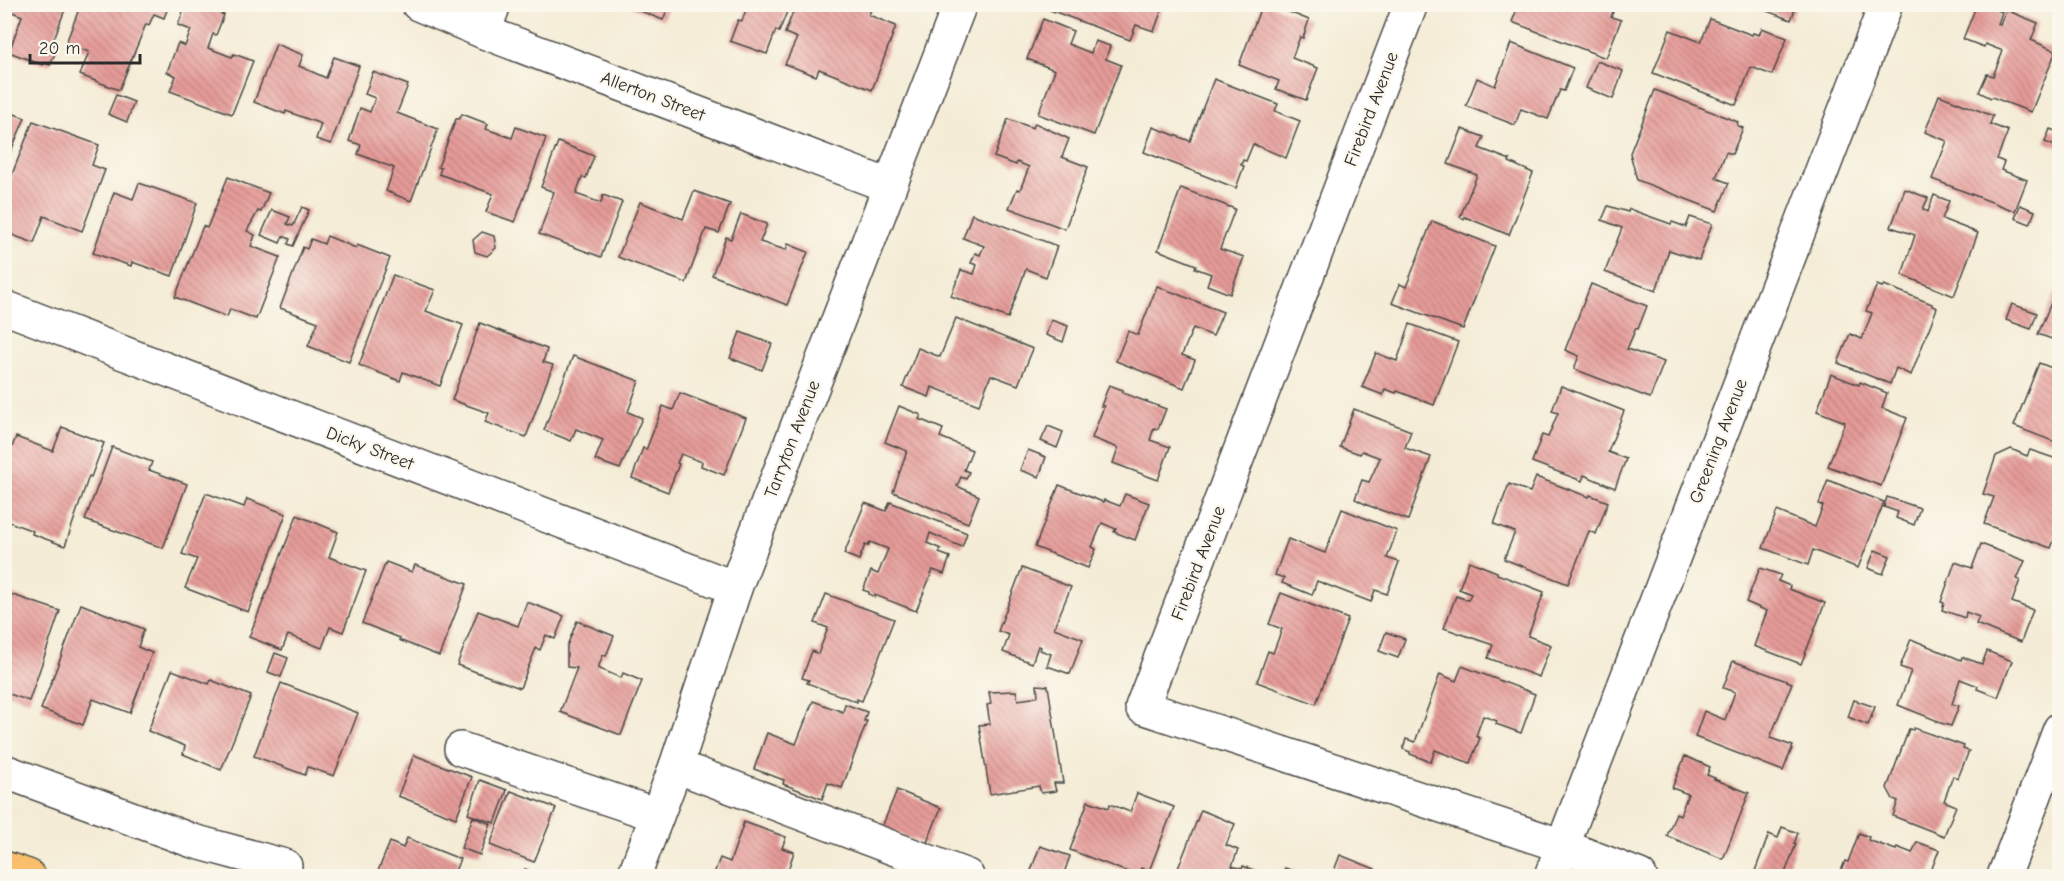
<svg xmlns="http://www.w3.org/2000/svg" width="2064" height="881" font-family="'Comic Neue',sans-serif">
  <style>
    .building { fill: url(#building-back-hatch) }
    .lines { fill: none; stroke-linecap: round; stroke-linejoin: round }
    .minor-casing { stroke: #494845; stroke-width: 36 }
    .major-casing { stroke: #494845; stroke-width: 36 }
    .minor { stroke: #fff; stroke-width: 33 }
    .major { stroke: #f9bf6d; stroke-width: 33 }
    .labels { text-anchor: middle; stroke-width: 4.5; stroke-linejoin: round; paint-order: stroke }
    .street-label { font-size: 18px; fill: #2b2b2b; stroke: #fbf7ec }
  </style>
  <defs>
    <pattern id="building-back-hatch" width="6" height="6" patternUnits="userSpaceOnUse" patternTransform="scale(1.5)"><rect width="6" height="6" fill="#e69b99"/><path d="M-1 5l2 2M0 0l6 6M5-1l2 2" fill="none" stroke="#bb7f7d"/></pattern>
  </defs>
  <rect width="100%" height="100%" fill="#fbf7ec"/>
  <filter id="ink" filterUnits="userSpaceOnUse"><feTurbulence type="fractalNoise" baseFrequency=".0167" numOctaves="2"/><feDisplacementMap in="SourceGraphic" scale="12" xChannelSelector="R" yChannelSelector="G"/><feConvolveMatrix kernelMatrix="1 2 1 2 8 2 1 2 1" color-interpolation-filters="sRGB"/></filter>
  <filter id="wash" filterUnits="userSpaceOnUse"><feTurbulence type="fractalNoise" baseFrequency=".008" numOctaves="4" result="noise"/><feDisplacementMap in="SourceGraphic" scale="24" xChannelSelector="R" yChannelSelector="G"/><feGaussianBlur stdDeviation="1.35" result="paint"/><feColorMatrix in="noise" values="0 0 0 0 0 0 0 0 0 0 0 0 0 0 0 0 0 1.4 0 .05"/><feComposite in="paint" operator="in"/></filter>
  <g filter="url(#wash)">
    <rect width="100%" height="100%" fill="#f4ecd6"/>
    <g id="blocks">
      <g class="building">
        <path d="M5 4H67L52 44 58 46 50 65 44 63 43 65 9 52 22 16 5 9Z"/>
        <path d="M81 4H109L126 11 129 5H169L164 18 154 14 149 25 146 24 119 90 80 75 89 52 66 43Z"/>
        <path d="M186 4H198L224 15 216 35 213 34 208 48 232 57 234 54 253 61 232 114 170 91 176 76 167 72 178 43 185 46 191 30 178 25Z"/>
        <path d="M748 4H790L779 32 776 30 767 54 730 41 738 20 742 21Z"/>
        <path d="M796 4H873L869 15 896 26 872 90 819 69 816 76 785 64 797 38 785 33Z"/>
        <path d="M1052 4H1164L1154 31 1136 25 1130 40 1050 10Z"/>
        <path d="M1262 4H1269L1309 20 1303 38 1300 37 1292 58 1318 68 1306 100 1276 89 1279 81 1239 65Z"/>
        <path d="M1519 4H1616L1611 17 1621 20 1606 58 1512 22Z"/>
        <path d="M1748 4H1797L1791 20Z"/>
        <path d="M1977 4H1984L2002 12 1998 24 2000 25 2006 10 2038 23 2031 40 2056 51 2031 112 1992 97 1991 98 1979 92 1987 74 1993 76 2003 51 1985 44 1984 47 1963 39Z"/>
        <path d="M625 5H669L663 20Z"/>
        <path d="M1043 19 1073 31 1068 44 1091 53 1095 41 1110 46 1106 59 1121 65 1094 135 1038 114 1055 70 1027 59Z"/>
        <path d="M1710 19 1752 35 1753 33 1759 35 1762 28 1787 38 1772 75 1751 67 1736 105 1653 73 1670 30 1701 42Z"/>
        <path d="M1511 43 1573 68 1564 91 1560 90 1548 119 1521 109 1515 125 1466 106 1477 78 1495 86Z"/>
        <path d="M276 44 303 55 299 66 326 78 334 57 359 66 331 144 316 139 321 124 286 111 285 114 254 102Z"/>
        <path d="M1597 61 1623 71 1613 99 1586 88Z"/>
        <path d="M373 72 408 85 397 113 438 129 411 201 386 191 394 168 358 154 361 145 349 141 360 108 370 112 375 98 365 94Z"/>
        <path d="M1214 79 1278 104 1275 111 1300 121 1286 158 1253 144 1246 161 1243 160 1241 165 1244 166 1236 188 1144 152 1153 127 1190 141Z"/>
        <path d="M1655 90 1738 122 1737 125 1743 128 1732 154 1726 152 1716 178 1729 183 1717 211 1637 180 1630 153Z"/>
        <path d="M116 95 134 102 127 122 108 114Z"/>
        <path d="M1939 95 1993 116 1990 124 2008 131 1997 159 2004 162 2001 170 2027 180 2015 211 1932 179 1947 141 1925 132Z"/>
        <path d="M4 110 25 118 5 165H4Z"/>
        <path d="M462 114 488 124 486 129 512 138 516 127 546 138 515 222 486 212 493 194 439 174 441 168 438 167 456 119H459Z"/>
        <path d="M1008 119 1033 128 1035 123 1069 139 1062 157 1088 167 1065 229 1009 208 1017 189 1020 190 1029 167 1017 162 1016 165 994 157Z"/>
        <path d="M33 121 99 145 92 165 105 170 82 231 44 216 34 243 4 232V195Z"/>
        <path d="M1462 129 1484 137 1479 148 1510 160 1509 162 1533 173 1509 235 1465 217 1464 219 1460 217 1477 175 1448 164Z"/>
        <path d="M2050 129 2060 133V148L2045 142Z"/>
        <path d="M558 142 594 156 586 178 582 177 576 194 601 203 603 195 622 202 601 257 539 234 554 192 541 187Z"/>
        <path d="M228 177 269 193 261 212 258 211 247 231 255 235 251 246 280 257 256 319 230 309 227 317 175 297 203 226 207 228Z"/>
        <path d="M139 183 197 203 172 276 132 262 131 266 93 253 114 192 133 199Z"/>
        <path d="M1181 188 1235 209 1220 249 1244 257 1230 294 1207 285 1211 274 1195 268 1196 265 1158 250Z"/>
        <path d="M1905 189 1928 198 1923 209 1928 212 1934 195 1949 201 1942 219 1978 233 1954 296 1902 275 1915 235 1891 227Z"/>
        <path d="M694 191 730 204 719 233 706 229 686 283 618 257 640 202 683 219Z"/>
        <path d="M2020 205 2035 211 2030 224 2015 218Z"/>
        <path d="M1608 206 1628 212 1629 209 1671 224 1672 222 1686 227 1690 217 1712 224 1699 260 1669 250 1656 291 1605 272 1622 228 1602 220Z"/>
        <path d="M302 207 309 210 293 246 288 244 290 239 283 236 280 243 261 235 272 210 290 217 287 224 293 226Z"/>
        <path d="M741 214 767 224 760 242 786 250 788 244 808 252 787 305 712 275 726 237 731 239Z"/>
        <path d="M972 214 1057 246 1046 277 1026 269 1008 318 951 296 961 270 974 274 977 265 971 263 975 253 980 255 984 246 963 238Z"/>
        <path d="M1432 221 1495 246 1463 329 1392 303 1400 284 1406 287Z"/>
        <path d="M482 232 494 236 496 248 487 256 475 252 473 240Z"/>
        <path d="M327 236 356 248 357 245 390 258 349 362 308 346 318 322 280 308 303 247 307 249 311 239 324 244Z"/>
        <path d="M393 275 435 290 426 311 463 325 440 386 403 372 400 381 359 365Z"/>
        <path d="M2060 281V342L2038 334Z"/>
        <path d="M1591 284 1647 306 1638 329 1636 328 1627 349 1664 362 1650 398 1574 369 1579 356 1565 350Z"/>
        <path d="M1877 285 1882 287 1884 285 1932 304V306L1937 308 1911 375 1896 368 1890 384 1838 363 1850 334 1862 339 1872 313 1866 311Z"/>
        <path d="M1157 286 1223 312 1213 336 1193 328 1182 355 1195 360 1184 388 1116 361 1128 331 1138 335Z"/>
        <path d="M2012 304 2037 313 2031 329 2006 320Z"/>
        <path d="M956 318 1033 349 1018 385 991 375 979 405 932 387 929 397 903 387 918 348 940 357Z"/>
        <path d="M1051 320 1068 326 1063 342 1046 335Z"/>
        <path d="M480 323 547 349 543 362 553 365 526 437 485 422 489 413 452 400Z"/>
        <path d="M1410 324 1458 342 1434 405 1397 391 1396 393 1385 389 1383 395 1362 387 1376 353 1397 361Z"/>
        <path d="M740 332 772 344 762 370 730 358Z"/>
        <path d="M573 356 639 381 628 412 642 418 620 469 595 460 603 440 576 429 571 441 544 430Z"/>
        <path d="M2039 363 2060 371V444L2014 426Z"/>
        <path d="M1831 374 1859 385 1860 382 1887 393 1882 408 1907 418 1881 486 1828 466 1845 422 1817 411Z"/>
        <path d="M1109 385 1123 390V393L1166 409 1158 429 1154 428 1150 440 1170 447 1158 480 1113 463 1118 448 1092 438 1104 406H1101Z"/>
        <path d="M1561 386 1624 411 1608 452 1626 459 1615 488 1584 475 1582 481 1532 462 1542 435 1548 437 1558 413 1552 411Z"/>
        <path d="M680 393 746 418 724 475 701 466 702 462 681 454 677 463 679 464 668 492 632 478 643 448 646 450 663 406 673 410Z"/>
        <path d="M899 406 921 415 919 419 943 429 940 437 972 450 964 470 969 472 966 479 961 477 957 486 979 496 968 523 893 492 907 451 885 442Z"/>
        <path d="M1354 409 1411 431 1405 448 1431 457 1408 520 1367 505 1355 499 1362 480 1369 482 1380 458 1362 451 1360 454 1340 447Z"/>
        <path d="M1048 426 1063 432 1057 448 1041 441Z"/>
        <path d="M62 427 104 443 91 477 89 476 65 546 32 534 33 531 4 520V511L7 504 4 502V467L16 437 53 451Z"/>
        <path d="M112 447 152 462 149 470 187 484 163 548 85 520Z"/>
        <path d="M2011 449 2027 456 2030 450 2060 460V525L2051 548 1984 524 1994 497 1983 494 1996 456Z"/>
        <path d="M1028 450 1046 457 1039 477 1020 470Z"/>
        <path d="M1536 477 1589 497 1590 495 1608 502 1596 534 1589 531 1568 584 1504 559 1515 532 1494 524 1509 484 1530 492Z"/>
        <path d="M1828 480 1884 502 1858 568 1813 550 1808 565 1763 548 1777 511 1815 527 1823 506 1819 504Z"/>
        <path d="M1059 485 1103 502 1104 500 1120 506 1125 494 1149 503 1135 540 1114 532 1116 529 1102 523 1092 547 1096 549 1088 568 1035 547Z"/>
        <path d="M206 493 244 507 247 499 286 514 248 612 185 588 197 559 182 554Z"/>
        <path d="M1887 497 1920 508 1914 525 1896 518 1898 512 1884 507Z"/>
        <path d="M890 502 967 533 962 547 930 533 927 543 941 549 939 553 950 557 944 574 933 570 916 611 875 595V597L869 594V592L863 590 871 571 878 574 888 549 870 542 868 546 865 545 859 560 844 554 865 503 886 511Z"/>
        <path d="M1342 509 1397 531 1387 558 1399 562 1387 594 1375 590 1371 602 1317 581 1312 595 1282 583 1284 578 1275 575 1288 539 1325 553Z"/>
        <path d="M297 515 338 532 329 557 366 571 343 632 330 627 322 648 288 635 282 650 249 637Z"/>
        <path d="M1981 544 2025 561 2017 579 2020 580 2012 602 2033 610 2021 642 1976 624 1979 617 1966 612 1965 618 1942 610 1944 603 1941 602 1955 562 1972 568Z"/>
        <path d="M1875 550 1890 556 1883 574 1868 568Z"/>
        <path d="M1469 561 1497 572V574L1544 592 1528 636 1551 645 1539 677 1488 658 1493 645 1444 628 1456 596 1468 600 1471 594 1459 589Z"/>
        <path d="M386 562 412 572 415 565 467 584 439 656 399 640 400 638 362 623Z"/>
        <path d="M1022 568 1071 587 1054 628 1083 639 1070 674 1047 666 1051 654 1040 650 1041 647 1038 646 1032 663 1003 652 1009 635 998 631Z"/>
        <path d="M1760 568 1781 575 1778 581 1790 586 1789 589 1825 603 1801 664 1754 646 1767 611 1746 602Z"/>
        <path d="M4 592 60 611 29 701 4 692Z"/>
        <path d="M1281 593 1348 619 1316 704 1257 682 1268 651 1273 653 1282 629 1269 624Z"/>
        <path d="M826 594 894 619 862 701 857 699V702L807 683 809 680 802 678 812 651 818 654 828 628 815 623Z"/>
        <path d="M527 602 564 616 555 639 546 635 540 650 536 648 520 688 457 665 478 611 518 626Z"/>
        <path d="M81 604 144 629 138 647 152 653 130 713 93 699 83 725 41 709Z"/>
        <path d="M577 621 614 636 606 656 603 655 598 668 621 678 623 673 642 681 621 735 560 712 577 668 567 667V646Z"/>
        <path d="M1386 632 1405 639 1398 658 1379 651Z"/>
        <path d="M1911 639 1961 660 1962 657 1982 664 1987 651 2012 661 1998 697 1977 689 1978 686 1960 679 1952 704 1959 706 1951 726 1937 722 1938 721 1898 705 1911 671 1900 667Z"/>
        <path d="M275 653 288 658 281 677 268 672Z"/>
        <path d="M1733 661 1792 683 1770 738 1793 746 1783 771 1695 737 1704 711 1725 720 1735 692 1723 688Z"/>
        <path d="M1462 666 1535 694 1521 733 1496 724 1497 721 1483 716 1476 736 1480 738 1470 763 1435 750 1431 762 1410 754V752L1403 749 1406 739 1415 742 1440 674 1456 681Z"/>
        <path d="M172 670 209 684 211 680 251 696 221 770 183 754 185 746 148 731Z"/>
        <path d="M281 683 358 713 334 776 308 767 305 775 254 756Z"/>
        <path d="M1037 685 1048 686 1063 783H1054L1056 791 1041 793 1039 786 990 794 979 725 990 724 987 705 991 704 989 692 1016 691 1018 700 1032 698 1038 696Z"/>
        <path d="M1854 700 1875 707 1868 725 1848 717Z"/>
        <path d="M813 701 843 712 845 704 867 712 864 721H867L842 788 828 783 822 799 783 784 784 780 754 769 767 733 796 744Z"/>
        <path d="M1914 728 1964 746 1963 749 1969 751 1958 778 1953 776 1944 801 1956 806 1944 836 1893 816 1898 801 1893 799 1887 788 1909 729 1913 730Z"/>
        <path d="M414 755 472 777 456 818 398 796Z"/>
        <path d="M1685 756 1710 767 1707 775 1715 778 1714 779 1749 793 1723 859 1667 836 1676 813 1680 815 1688 794 1672 788Z"/>
        <path d="M480 780 507 790 495 823 468 814Z"/>
        <path d="M897 790 941 808 926 845 882 827Z"/>
        <path d="M511 791 556 808 534 862 490 845Z"/>
        <path d="M1137 793 1174 807 1149 871 1141 868 1138 876 1070 850 1088 801 1109 808 1110 804 1130 812Z"/>
        <path d="M1201 810 1235 824 1226 845 1238 850 1232 866 1242 869 1243 866 1264 874V876H1175Z"/>
        <path d="M473 817 491 824 480 855 461 848Z"/>
        <path d="M744 822 786 837 782 848 794 852 786 876H713L720 858 730 862Z"/>
        <path d="M1782 827 1798 833 1794 844H1796L1784 876H1771L1755 871 1769 834 1778 838Z"/>
        <path d="M1859 833 1869 837 1868 840 1896 850 1897 847 1912 853 1917 842 1939 850 1929 876H1839L1845 861 1848 862Z"/>
        <path d="M407 838 460 859 453 876H376L390 842 403 848Z"/>
        <path d="M1040 846 1070 856 1063 876H1029Z"/>
        <path d="M1340 855 1375 869 1372 876H1332Z"/>
        <path d="M1285 868 1307 876H1281Z"/>
        <path d="M525 869 546 876H523Z"/>
      </g>
    </g>
  </g>
  <g filter="url(#ink)">
    <use href="#blocks" fill-opacity="0" stroke="#494845" stroke-width="1.5"/>
    <g class="lines">
      <g class="minor-casing">
        <g id="minor">
          <path d="M418 4 484 32 889 186"/>
          <path d="M1411 4 1142 707 1563 846 1640 876"/>
          <path d="M484 32 494 4"/>
          <path d="M4 307 735 588"/>
          <path d="M461 749 657 815"/>
          <path d="M676 766 967 876"/>
          <path d="M4 771 193 841 285 866"/>
          <path d="M634 876 676 766 735 588 960 4"/>
          <path d="M1551 876 1886 4"/>
          <path d="M2004 876 2060 729"/>
        </g>
      </g>
      <g class="major-casing">
        <path id="major" d="M4 868 28 876"/>
      </g>
      <use href="#minor" class="minor"/>
      <use href="#major" class="major"/>
    </g>
  </g>
  <g class="labels">
    <g class="street-label">
      <text transform="translate(653 96) rotate(21)" y="6">Allerton Street</text>
      <text transform="translate(1371 109) rotate(-69)" y="6">Firebird Avenue</text>
      <text transform="translate(792 439) rotate(-69)" y="6">Tarryton Avenue</text>
      <text transform="translate(1718 441) rotate(-69)" y="6">Greening Avenue</text>
      <text transform="translate(370 448) rotate(21)" y="6">Dicky Street</text>
      <text transform="translate(1198 563) rotate(-69)" y="6">Firebird Avenue</text>
    </g>
  </g>
  <rect width="2064" height="881" fill="none" stroke="#fbf7ec" stroke-width="24"/>
  <path d="M30 54v9h110v-9" fill="none" stroke="#2b2b2b" stroke-width="3"/>
  <text x="39" y="54" font-size="18" fill="#2b2b2b" stroke="#fbf7ec" stroke-width="4.5" paint-order="stroke">20 m</text>
</svg>
